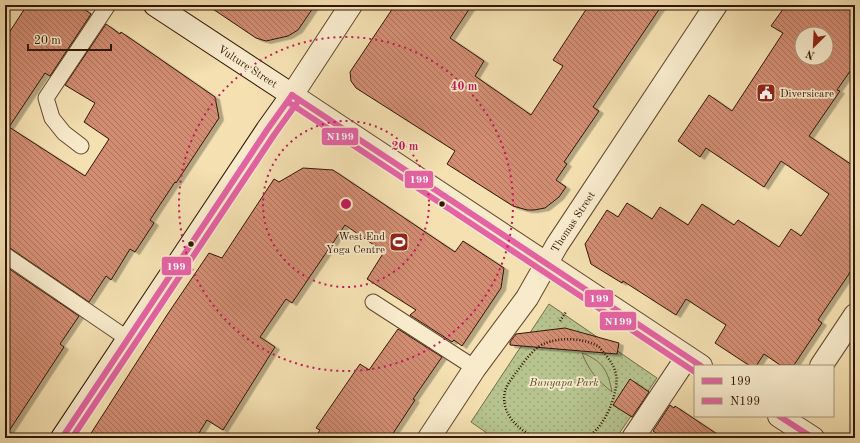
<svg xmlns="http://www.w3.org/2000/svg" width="860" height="443" font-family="'Old Standard TT',serif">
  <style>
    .grass { fill: url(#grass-dots); stroke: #746d4a }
    .garden { fill: #b6c38f; stroke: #746d4a }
    .building { fill: url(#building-back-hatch); stroke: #311705; fill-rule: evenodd; filter: url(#shadow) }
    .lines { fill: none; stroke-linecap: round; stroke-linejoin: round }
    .service-casing { stroke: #624930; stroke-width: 17 }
    .minor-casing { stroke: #624930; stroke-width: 24 }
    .tertiary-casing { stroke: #624930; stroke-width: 24 }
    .secondary-casing { stroke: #311705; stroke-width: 24 }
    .path { stroke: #311705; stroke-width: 2.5; stroke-dasharray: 1 2; stroke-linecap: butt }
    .service { stroke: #f8ebcc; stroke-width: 15 }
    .minor { stroke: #f8ebcc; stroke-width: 22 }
    .tertiary { stroke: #f8ebcc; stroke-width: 22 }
    .secondary { stroke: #f8ebcc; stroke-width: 22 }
    .bus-1-casing { stroke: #f8ebcc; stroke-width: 9 }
    .bus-2-casing { stroke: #f8ebcc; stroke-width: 9 }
    .bus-1 { stroke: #e463a4; stroke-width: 6 }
    .bus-2 { stroke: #e463a4; stroke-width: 6 }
    .ring { fill: none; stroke: #c2185b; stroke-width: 2; stroke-dasharray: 2 4 }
    .bus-dot { fill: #311705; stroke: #f8ebcc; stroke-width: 1.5 }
    .labels { text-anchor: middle; stroke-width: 3.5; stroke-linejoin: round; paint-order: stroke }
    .street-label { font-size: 11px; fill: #311705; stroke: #f8ebcc }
    .poi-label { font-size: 11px; fill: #311705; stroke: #f8ebcc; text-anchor: start }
    .park-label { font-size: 11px; font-style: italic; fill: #594b2e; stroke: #f8ebcc }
    .centre { fill: #c2185b; stroke: #f8ebcc; stroke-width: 2 }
    .ring-label { font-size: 12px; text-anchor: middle; font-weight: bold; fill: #c2185b; stroke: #f8ebcc; stroke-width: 3.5; stroke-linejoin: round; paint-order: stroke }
    .line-badge { stroke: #f8ebcc; stroke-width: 1.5 }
    .badge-label { font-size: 11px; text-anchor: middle; font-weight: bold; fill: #fff }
  </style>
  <defs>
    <pattern id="grass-dots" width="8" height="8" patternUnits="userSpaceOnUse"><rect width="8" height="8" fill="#b6c38f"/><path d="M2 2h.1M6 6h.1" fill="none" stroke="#9da77a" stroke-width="1.8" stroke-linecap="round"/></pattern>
    <pattern id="building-back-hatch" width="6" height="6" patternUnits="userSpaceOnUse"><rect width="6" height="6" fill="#d28d73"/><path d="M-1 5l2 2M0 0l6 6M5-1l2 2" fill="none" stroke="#ab725c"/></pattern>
    <filter id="shadow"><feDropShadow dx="4.5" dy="2.5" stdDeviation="0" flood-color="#0004"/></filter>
  </defs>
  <rect width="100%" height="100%" fill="#f4e0b1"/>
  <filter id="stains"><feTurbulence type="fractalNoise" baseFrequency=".005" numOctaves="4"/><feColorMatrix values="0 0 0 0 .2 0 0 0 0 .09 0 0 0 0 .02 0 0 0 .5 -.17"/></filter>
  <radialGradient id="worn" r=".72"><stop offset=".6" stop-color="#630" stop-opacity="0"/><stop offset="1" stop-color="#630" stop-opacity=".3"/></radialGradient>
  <path class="grass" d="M549 304 657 378 616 438H494L471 422Z"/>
  <path class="garden" d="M582 353C603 361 608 371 612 392 597 380 589 371 582 353Z"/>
  <g class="building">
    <path d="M27 5H78L91 14 50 76 45 73 9 127 85 176 109 139 84 122 95 103 65 85 106 24 120 34 121 32 215 97 219 118 176 183 175 182 150 220 154 223 135 252 130 249 111 280 106 276 89 302 10 248 5 246V39Z"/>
    <path d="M207 5H315L298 30 288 36 266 41 256 38Z"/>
    <path d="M395 5H472L450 38 484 61 475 76 531 115 563 66 553 60 589 5H662L593 107 599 111 564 162 567 164 556 180 566 187 559 197 545 208 534 210H527L513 206 447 164 455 151 356 88 351 81 350 72Z"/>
    <path d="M786 5H855V64L837 90 840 91 809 136 855 167V265L818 320 822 323 794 365H780L764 354 756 366H750L715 343 726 325 686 299 676 315 623 281 622 283 591 264 585 244 607 210 618 217 627 203 652 219 660 207 688 225 702 204 734 225 738 220 779 247 791 229 801 236 829 194 781 161 764 187 706 148 700 157 678 141 709 95 732 111 783 33 771 26ZM802 34H826V58H802Z"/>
    <path d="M303 168 333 170 455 252 463 241 504 268 501 288 462 346 454 340 452 342 410 315 416 310 367 279 384 252 345 225 292 303 286 299 260 337 275 347 223 430 207 420 196 438H88L167 315 209 253 222 258 274 179 279 182Z"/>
    <path d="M5 266 79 316 60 344 64 347 5 437Z"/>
    <path d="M565 328 619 343 617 354 510 345V342L516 334Z"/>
    <path d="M398 329 442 357 413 399 415 400 390 438H315L320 430 316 428 360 364 369 370Z"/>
    <path d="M630 379 649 392 632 417 613 405Z"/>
    <path d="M670 405 674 408 675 406 723 438H664L653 431Z"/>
  </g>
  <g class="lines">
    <g class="service-casing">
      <g id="service">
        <path d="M81 146 64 133 52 118 46 98 108 5"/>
        <path d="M5 255 128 339"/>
        <path d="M373 302 475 368"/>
      </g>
    </g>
    <g class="minor-casing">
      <g id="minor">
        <path d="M821 366 855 315"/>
        <path id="s1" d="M429 438 475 368 527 298 557 245 716 5"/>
        <path d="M633 438 687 357"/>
      </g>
    </g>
    <g class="tertiary-casing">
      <g id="tertiary">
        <path d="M351 5 292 95 701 366"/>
        <path d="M779 416 813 438"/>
      </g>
    </g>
    <g class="secondary-casing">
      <path id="secondary" d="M62 438 267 130 292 95 155 5"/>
    </g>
    <g class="path">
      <path d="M560 321 566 312"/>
      <path d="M593 434 595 438"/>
      <path d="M536 438C518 430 500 413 505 391 508 382 515 374 521 366 527 358 536 346 546 343 560 337 586 338 599 347 601 349 603 352 605 354 614 365 618 373 616 387 613 405 603 428 586 438"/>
    </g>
    <use href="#service" class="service"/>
    <use href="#minor" class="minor"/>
    <use href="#tertiary" class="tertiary"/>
    <use href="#secondary" class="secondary"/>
    <g class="bus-1-casing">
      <g id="bus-1">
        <path d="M292 95 701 366"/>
        <path d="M779 416 813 438"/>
        <path d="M62 438 267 130 292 95"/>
      </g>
    </g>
    <g class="bus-2-casing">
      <g id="bus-2">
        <path d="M288 102 695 372"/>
        <path d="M72 438 274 135 299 100"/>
      </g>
    </g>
    <use href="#bus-1" class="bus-1"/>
    <use href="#bus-2" class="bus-2"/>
  </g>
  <g class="ring">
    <circle cx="346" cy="204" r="83"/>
    <circle cx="346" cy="204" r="167"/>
  </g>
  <defs>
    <g id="civic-square" transform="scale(1)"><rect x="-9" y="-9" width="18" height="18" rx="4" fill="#8f2418" stroke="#f8ebcc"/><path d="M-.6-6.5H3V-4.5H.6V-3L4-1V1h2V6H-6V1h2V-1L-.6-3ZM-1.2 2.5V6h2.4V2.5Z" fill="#fff"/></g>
    <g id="stadium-square" transform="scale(1)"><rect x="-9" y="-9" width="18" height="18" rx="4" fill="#8f2418" stroke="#f8ebcc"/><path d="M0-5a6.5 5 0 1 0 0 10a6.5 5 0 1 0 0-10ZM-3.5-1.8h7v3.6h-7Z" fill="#fff"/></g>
  </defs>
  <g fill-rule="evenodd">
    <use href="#civic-square" x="766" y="93"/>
    <use href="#stadium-square" x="399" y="242"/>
  </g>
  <g class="bus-dot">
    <circle cx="442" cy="204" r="3.5"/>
    <circle cx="191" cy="244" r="3.5"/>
  </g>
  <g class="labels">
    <g class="street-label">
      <text transform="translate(248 66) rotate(33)" y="4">Vulture Street</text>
      <text dy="4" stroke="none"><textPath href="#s1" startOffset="260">Thomas Street</textPath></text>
    </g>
    <g class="poi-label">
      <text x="780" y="97">Diversicare</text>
      <text x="385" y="240" text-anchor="end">West End<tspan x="385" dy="13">Yoga Centre</tspan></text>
    </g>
    <g class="park-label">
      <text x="564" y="386">Bunyapa Park</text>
    </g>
  </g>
  <circle cx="346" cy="204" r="6" class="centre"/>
  <g class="ring-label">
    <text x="464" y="90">40 m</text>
    <text x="405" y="150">20 m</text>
  </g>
  <g class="line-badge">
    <rect x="321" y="127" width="38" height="19" rx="4" fill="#e463a4"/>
    <rect x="404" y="170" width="30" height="19" rx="4" fill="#e463a4"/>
    <rect x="161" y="256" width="31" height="20" rx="4" fill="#e463a4"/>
    <rect x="584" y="289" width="30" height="19" rx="4" fill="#e463a4"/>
    <rect x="599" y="311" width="38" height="20" rx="4" fill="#e463a4"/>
  </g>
  <g class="badge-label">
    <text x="340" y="140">N199</text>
    <text x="419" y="183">199</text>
    <text x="176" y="270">199</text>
    <text x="599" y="302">199</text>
    <text x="618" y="325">N199</text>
  </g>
  <rect width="860" height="443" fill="none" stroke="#f4e0b1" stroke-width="20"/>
  <rect x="6" y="6" width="848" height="431" fill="none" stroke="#311705" stroke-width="2"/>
  <rect x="10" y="10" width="840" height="423" fill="none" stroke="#311705"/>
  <rect x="694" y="365" width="140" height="52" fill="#f8ebcc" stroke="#a8967c"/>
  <rect x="702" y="378" width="20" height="6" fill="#e463a4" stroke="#a8967c"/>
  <text x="730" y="385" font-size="12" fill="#311705">199</text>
  <rect x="702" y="398" width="20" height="6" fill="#e463a4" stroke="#a8967c"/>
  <text x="730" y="405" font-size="12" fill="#311705">N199</text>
  <g transform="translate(814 46) rotate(204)"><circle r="19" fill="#f8ebcc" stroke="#a8967c"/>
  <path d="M0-3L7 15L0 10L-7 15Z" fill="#8f2418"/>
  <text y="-6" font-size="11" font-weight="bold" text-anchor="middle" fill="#311705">N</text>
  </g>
  <path d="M28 44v6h83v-6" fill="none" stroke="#311705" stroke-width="2"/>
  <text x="34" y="44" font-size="12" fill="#311705" stroke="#f8ebcc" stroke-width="3" paint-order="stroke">20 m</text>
  <rect width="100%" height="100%" filter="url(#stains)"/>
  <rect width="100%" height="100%" fill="url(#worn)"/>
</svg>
